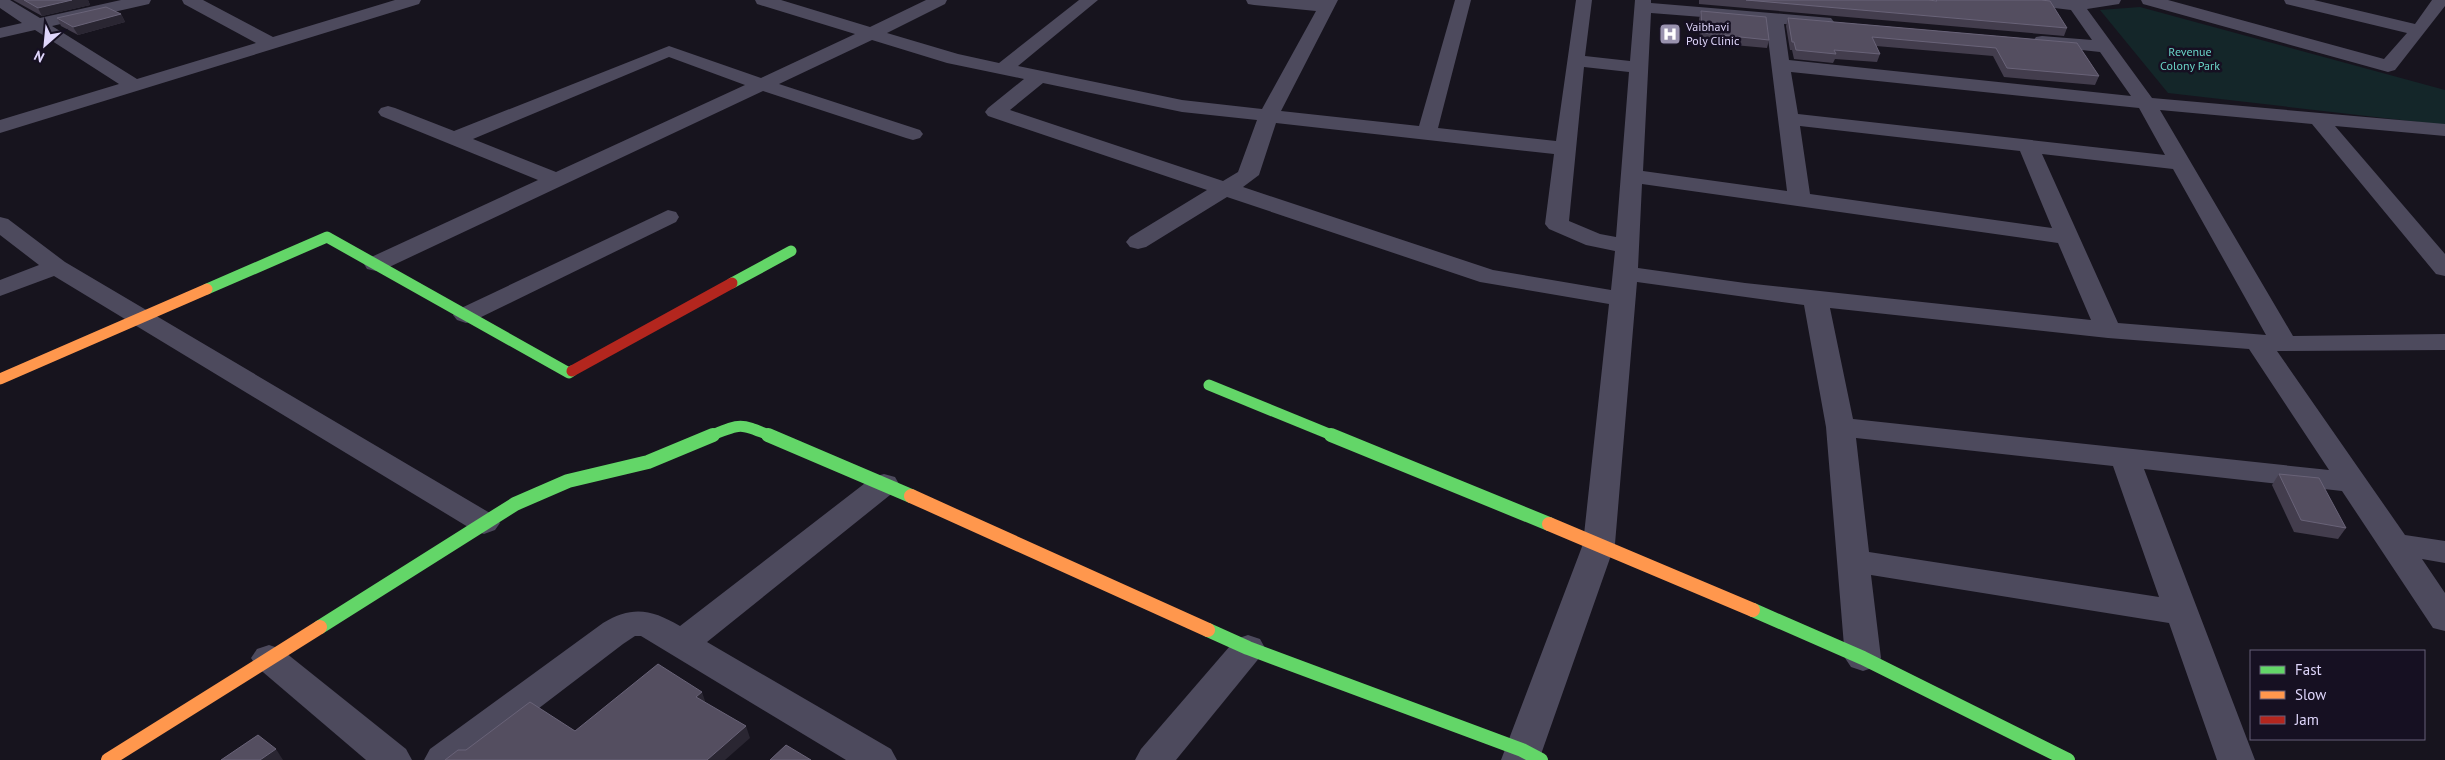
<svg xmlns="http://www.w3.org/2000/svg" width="2445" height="760" font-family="'PT Sans',sans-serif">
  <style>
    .green { fill: #142629 }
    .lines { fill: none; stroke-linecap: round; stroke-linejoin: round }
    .street { fill: #4d4a5d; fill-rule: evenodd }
    .fast-far1 { stroke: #63d668; stroke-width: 11 }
    .fast { stroke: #63d668; stroke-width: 14 }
    .slow-far1 { stroke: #ff974d; stroke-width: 11 }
    .slow { stroke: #ff974d; stroke-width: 14 }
    .jam { stroke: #b3261e; stroke-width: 11 }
    .wall { fill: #433d4d }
    .shaded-wall { fill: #2a2632 }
    .building { fill: #544e60; stroke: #696378 }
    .labels { text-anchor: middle; stroke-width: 5; stroke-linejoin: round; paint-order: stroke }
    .far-poi-label { font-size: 12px; fill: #dfd6fb; stroke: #161022; text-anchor: start }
    .far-park-label { font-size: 12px; fill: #69d3c7; stroke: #161022 }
  </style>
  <rect width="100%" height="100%" fill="#17141e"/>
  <path class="green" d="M2140 7 2445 90V125L2168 93 2100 10Z"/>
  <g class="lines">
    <g class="street">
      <path d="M0 0H10L40 18 121 0H151L149 4 52 26 137 79 256 43 184 4 182 0H203L273 37 395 0H421L419 4 0 133V120L119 84 35 30 0 38V28L22 23 0 8Z"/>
      <path d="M755 0H781L870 27 926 0H947L945 4 887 33 958 54 999 63 1079 0H1098L1018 66 1182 100 1262 109 1316 11 1254 5 1248 4 1246 0H1338L1281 111 1419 126 1455 0H1471L1438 128 1556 141 1576 0H1592L1585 56 1630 61 1635 0H1651V3L1831 18 1834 22 1831 26 1825 27 1784 24 1789 60 2131 96 2100 52 2036 45 2033 41 2036 37 2042 36 2092 40 2071 10 2031 5 2025 4 2023 0H2121L2119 4 2087 9 2152 98 2445 124V136L2335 126 2445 254V276L2436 274 2312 124 2160 110 2293 336 2445 334V350L2277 351 2405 535 2445 541V563L2422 559 2445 593V631L2433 628 2342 491 2144 469 2255 760H2217L2169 623 1871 575 1881 658 1875 667 1863 671 1851 667 1845 658 1826 427 1804 305 1637 282 1615 544 1539 760H1501L1583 544 1609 304 1480 282 1227 197 1146 247 1138 249 1130 247 1126 242 1130 237 1207 190 988 116 985 112 988 108 1024 79 947 63 872 40 779 84 920 130 923 134 920 138 913 140 906 138 763 91 385 269 376 271 367 269 364 264 367 259 538 180 381 116 378 112 381 108 388 106 395 108 454 131 669 46 761 78 855 34 757 4ZM1651 13 1766 22 1787 191 1643 171ZM669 57 745 85 556 172 473 139ZM1584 67 1629 72 1616 237 1600 234 1569 221ZM1791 72 2139 108 2165 155 1798 114ZM1043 83 1182 112 1257 120 1238 172 1223 181 1010 110ZM1276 123 1554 154 1545 224 1549 229 1586 245 1615 251 1611 290 1493 270 1243 187 1259 175ZM1800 126 2020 151 2052 228 1810 194ZM2042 154 2173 169 2266 335 2118 323ZM1642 184 2058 243 2091 320 1745 283 1638 268ZM1830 308 2108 338 2249 349 2329 470 1853 419ZM1856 438 2113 466 2159 597 1869 552Z"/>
      <path d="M2141 0H2168L2384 59 2407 33 2286 4 2284 0H2314L2415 24 2432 0H2445V6L2395 70 2388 72 2143 4Z"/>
      <path d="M668 210 676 212 679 217 676 222 475 320 466 323 457 320 453 315 457 310Z"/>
      <path d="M0 217 8 219 65 262 495 516 500 523 495 530 484 534 473 530 54 276 0 296V280L39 265 0 235Z"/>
      <path d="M884 474 895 477 899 484 895 491 707 642 891 749 897 760H846L641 636H635L623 644 471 760H424L430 749 603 623C633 605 652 610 680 626L873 477Z"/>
      <path d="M1248 635 1260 639 1265 648 1260 657 1176 760H1135L1141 749 1236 639Z"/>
      <path d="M269 645 281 649 406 749 412 760H366L257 667 251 658 257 649Z"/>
    </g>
    <g class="fast-far1">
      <path d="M732 283 791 251"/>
      <path d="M207 289 327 237 569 373 572 371"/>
      <path d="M1209 385 1334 436"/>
      <path d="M710 436C742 423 739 423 771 436"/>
    </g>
    <g class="fast">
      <path d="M768 435 911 496"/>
      <path d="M1331 435 1549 524"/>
      <path d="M1753 610 1863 658 2068 760"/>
      <path d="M320 627 515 504 568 481 648 462 713 435"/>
      <path d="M1208 630 1248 648 1522 750 1541 760"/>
    </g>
    <path class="slow-far1" d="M0 379 207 289"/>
    <g class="slow">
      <path d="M911 496 1208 630"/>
      <path d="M1549 524 1753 610"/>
      <path d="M108 760 320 627"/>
    </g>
    <path class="jam" d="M572 371 732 283"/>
  </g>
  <g class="wall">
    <path d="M13 0H88L90 5 42 16Z"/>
    <path d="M1699 0H2041L2067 28 2064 36 1699 4Z"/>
    <path d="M1701 11 1769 40 1767 48 1700 42 1699 19Z"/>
    <path d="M121 14 125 22 78 35 61 26 57 18Z"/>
    <path d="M1788 18 2077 43 2099 76 2095 85 2004 77 1993 56 1876 46 1880 54 1877 62 1835 59 1833 63 1794 59 1792 50H1790L1786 26Z"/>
    <path d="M2279 474 2346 528 2338 539 2294 532 2272 485Z"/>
  </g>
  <g class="shaded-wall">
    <path d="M72 0H88L90 5 42 16 38 8Z"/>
    <path d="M121 14 125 22 78 35 73 27Z"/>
    <path d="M702 692 706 704 696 697Z"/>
    <path d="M746 726 750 738 725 760H707Z"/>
    <path d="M276 749 283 760H260Z"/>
  </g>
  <g class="building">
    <path d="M24 0H72L38 8Z"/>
    <path d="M1746 0H1928L1937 1 1936 0H2041L2050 1 2067 28Z"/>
    <path d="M106 7 121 14 73 27 57 18Z"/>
    <path d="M1701 11 1766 17 1769 40 1702 33Z"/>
    <path d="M1788 18 2077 43 2099 76 2007 68 1996 48 1872 37 1880 54 1834 50 1836 54 1796 50 1794 42H1792Z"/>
    <path d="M2279 474 2319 478 2346 528 2301 520Z"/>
    <path d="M658 664 702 692 696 697 746 726 707 760H445L458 750H466L530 702 575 731Z"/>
    <path d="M258 735 276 749 260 760H221Z"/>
    <path d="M786 745 811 760H770Z"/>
  </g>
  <defs>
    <g id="hospital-square" transform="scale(1.125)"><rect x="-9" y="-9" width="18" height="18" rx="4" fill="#9992ae" stroke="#161022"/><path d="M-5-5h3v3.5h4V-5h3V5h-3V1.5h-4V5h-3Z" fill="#fff"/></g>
  </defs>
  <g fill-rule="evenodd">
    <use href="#hospital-square" x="1670" y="34"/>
  </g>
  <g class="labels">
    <g class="far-poi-label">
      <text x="1686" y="31">Vaibhavi<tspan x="1686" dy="14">Poly Clinic</tspan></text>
    </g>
    <g class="far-park-label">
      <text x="2190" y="56">Revenue<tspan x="2190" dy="14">Colony Park</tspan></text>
    </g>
  </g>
  <rect x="2250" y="650" width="175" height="90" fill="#161022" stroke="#665f79"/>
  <rect x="2260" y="666" width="25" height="8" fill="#63d668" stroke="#665f79"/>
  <text x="2295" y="675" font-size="15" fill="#dfd6fb">Fast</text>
  <rect x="2260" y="691" width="25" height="8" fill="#ff974d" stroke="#665f79"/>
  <text x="2295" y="700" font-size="15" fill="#dfd6fb">Slow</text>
  <rect x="2260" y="716" width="25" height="8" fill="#b3261e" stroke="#665f79"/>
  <text x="2295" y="725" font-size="15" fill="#dfd6fb">Jam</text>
  <g transform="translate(45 45) rotate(207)" stroke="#161022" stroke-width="4" paint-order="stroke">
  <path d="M0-4L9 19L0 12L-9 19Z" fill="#dfd6fb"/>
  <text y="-8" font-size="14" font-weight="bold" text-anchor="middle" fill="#dfd6fb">N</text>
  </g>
</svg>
